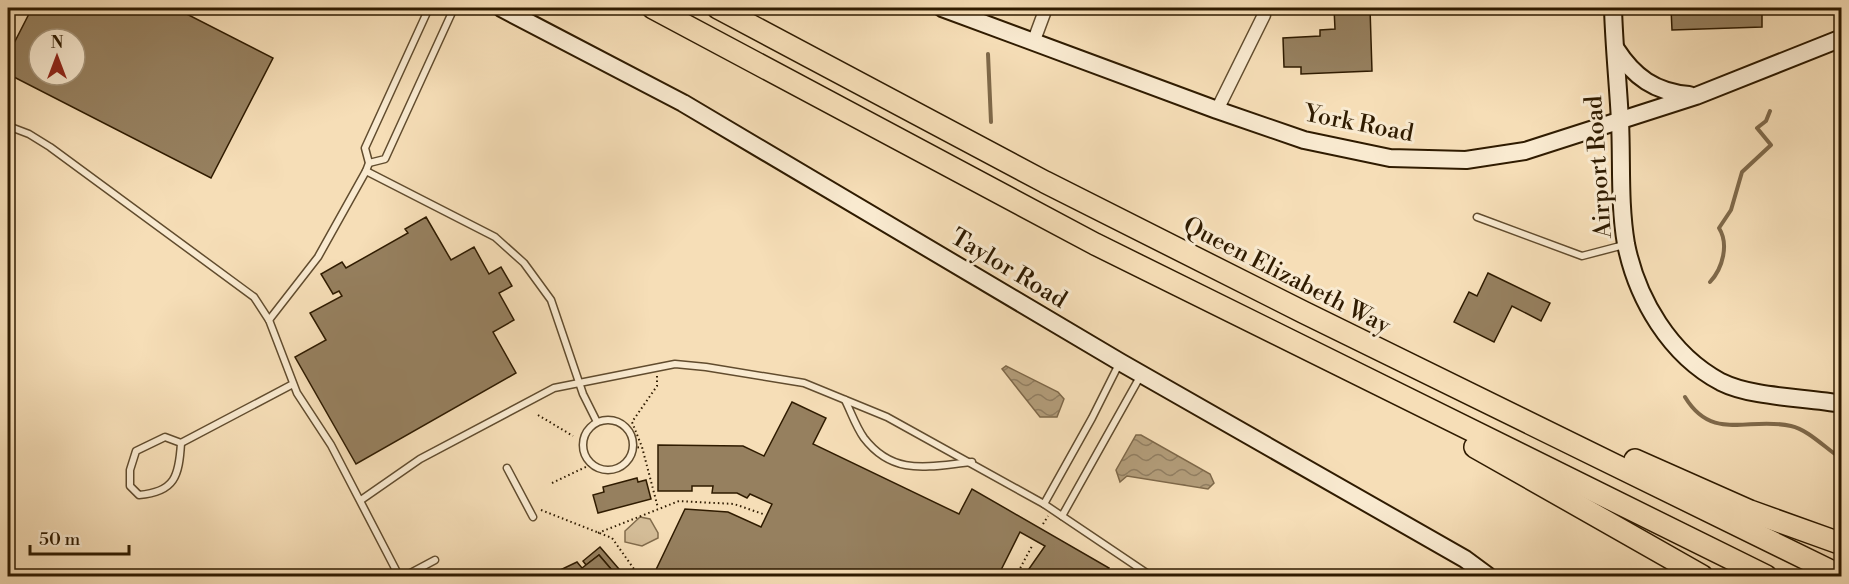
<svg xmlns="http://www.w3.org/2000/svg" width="1849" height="584" font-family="'Libre Bodoni',serif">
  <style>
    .park { fill: #d4bd98; stroke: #826c4c; stroke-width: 1.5 }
    .water { fill: url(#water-waves); stroke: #7e6849; stroke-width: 1.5 }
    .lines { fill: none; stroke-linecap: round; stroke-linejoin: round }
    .stream { stroke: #7e6849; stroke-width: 4 }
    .building { fill: #96805f; stroke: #2f1b00; stroke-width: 1.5; fill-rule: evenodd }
    .lane-casing { stroke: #614c2e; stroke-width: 9 }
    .street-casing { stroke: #614c2e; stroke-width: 15 }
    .secondary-casing { stroke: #2f1b00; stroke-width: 20 }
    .highway-casing { stroke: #2f1b00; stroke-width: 24 }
    .path { stroke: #2f1b00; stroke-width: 2; stroke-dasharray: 1.5 3; stroke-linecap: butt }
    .lane { stroke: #f9ead0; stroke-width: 6 }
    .street { stroke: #f9ead0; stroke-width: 12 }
    .secondary { stroke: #f9ead0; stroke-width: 16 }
    .highway { stroke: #f6deb7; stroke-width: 21 }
    .labels { text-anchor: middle; stroke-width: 6; stroke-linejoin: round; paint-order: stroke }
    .street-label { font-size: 24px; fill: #2f1b00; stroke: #f9ead0 }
  </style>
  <defs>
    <pattern id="water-waves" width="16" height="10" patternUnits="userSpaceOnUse" patternTransform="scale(1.5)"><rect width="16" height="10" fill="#b29c79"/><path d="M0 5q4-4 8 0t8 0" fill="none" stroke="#917e61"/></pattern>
  </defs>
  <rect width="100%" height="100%" fill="#f6deb7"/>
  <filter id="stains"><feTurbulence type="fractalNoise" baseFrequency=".00333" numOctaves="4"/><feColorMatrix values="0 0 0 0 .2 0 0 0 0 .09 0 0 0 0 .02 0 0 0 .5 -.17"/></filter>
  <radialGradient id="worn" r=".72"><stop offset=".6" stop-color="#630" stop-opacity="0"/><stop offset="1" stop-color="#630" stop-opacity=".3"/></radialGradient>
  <path class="park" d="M640 517 650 519 658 533V538L642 546 625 542V531Z"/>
  <g class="water">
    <path d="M1006 366 1058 392 1064 399 1057 417H1040L1002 369Z"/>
    <path d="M1136 435H1141L1210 474 1214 483 1208 489 1127 476 1120 482 1116 470Z"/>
  </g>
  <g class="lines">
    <g class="stream">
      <path d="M988 54 991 122"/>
      <path d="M1710 282C1723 268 1729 244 1719 228L1731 210 1742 172 1771 145 1757 128 1766 121 1770 111"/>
      <path d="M1685 397C1713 443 1749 416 1791 426 1809 430 1826 449 1842 459"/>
    </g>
  </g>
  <g class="building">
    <path d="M32 8H175L273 58 211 178 8 74V55ZM39 39H75V75H39Z"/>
    <path d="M1334 8H1370L1372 71 1301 74V67H1284L1283 38 1320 36V30L1335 29Z"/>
    <path d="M1671 8H1762V27L1672 30Z"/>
    <path d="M426 217 451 260 474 247 489 274 501 267 512 286 499 293 514 320 493 332 516 373 356 464 295 357 326 340 310 313 342 296 339 291 333 294 321 274 342 262 346 268 408 233 405 229Z"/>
    <path d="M1488 273 1550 303 1541 321 1512 306 1494 342 1454 322 1469 292 1477 296Z"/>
    <path d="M792 402 826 418 813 444 959 514 972 489 1109 568 1103 576H1024L1045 546 1020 532 998 576H653L685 509 728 512 761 527 772 504 750 494 747 498 737 493H712L713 486H692V491H658V445L743 446 764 456Z"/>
    <path d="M637 478 638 482 646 480 651 499 598 513 593 495 604 492 603 487Z"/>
    <path d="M600 547 625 576H617L599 555 586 565 583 561Z"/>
    <path d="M599 555 617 576H535L545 571 554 573 577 562 582 568Z"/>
  </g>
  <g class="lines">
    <g class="lane-casing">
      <g id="lane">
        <path d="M8 126 29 134 50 147 254 297 269 320 297 393 331 445 399 576"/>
        <path d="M369 163 385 159 454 8"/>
        <path d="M366 171 495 237 524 263 551 300 583 394 597 422"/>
        <path d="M1477 217 1582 256 1624 245"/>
        <path d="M269 320 318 257 366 171 369 163 365 148 429 8"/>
        <path d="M845 400C851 412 856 427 864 438 894 477 929 466 972 462"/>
        <circle cx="608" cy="445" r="25"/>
        <path d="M165 437 181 443C179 476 175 492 139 495L130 486V470L136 451Z"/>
        <path d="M181 443 293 384"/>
        <path d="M507 468 533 517"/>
        <path d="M361 500 420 459 554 388 675 364 706 367 804 383 887 417 1044 504 1151 576"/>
        <path d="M1044 504 1092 418 1120 362"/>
        <path d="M1062 516 1141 375"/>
        <path d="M405 576 435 560"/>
      </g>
    </g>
    <g class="street-casing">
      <g id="street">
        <path d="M1033 43 1046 8"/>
        <path d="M1217 110 1264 15 1263 8"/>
      </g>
    </g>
    <g class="secondary-casing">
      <g id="secondary">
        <path d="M501 8 683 103 1120 362 1465 559 1488 576"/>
        <path d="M942 8 1217 110 1304 140 1390 158 1466 160 1525 151 1696 96 1842 38"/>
        <path d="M1613 8C1614 45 1618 83 1620 121 1622 162 1619 203 1626 244 1637 299 1670 355 1721 382 1753 398 1806 397 1842 404"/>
        <path d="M1616 49C1634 77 1655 92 1689 95"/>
      </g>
    </g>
    <g class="highway-casing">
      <g id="highway">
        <path d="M653 8 1095 244 1766 576"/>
        <path d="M718 8 1045 182 1303 312 1841 576"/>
        <path d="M1475 447 1702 576"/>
        <path d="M1635 460 1750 511 1842 544"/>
      </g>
    </g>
    <g class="path">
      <path d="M657 376V386L632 422 642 447 658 508"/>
      <path d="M538 415 573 436"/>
      <path d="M633 448 642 447"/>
      <path d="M552 483 592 464"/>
      <path d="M541 510 612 538 639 576"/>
      <path d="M1043 524 1048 516"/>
      <path d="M598 533 679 501 734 504 763 514"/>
      <path d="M1016 576 1032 546"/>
    </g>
    <use href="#lane" class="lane"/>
    <use href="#street" class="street"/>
    <use href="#secondary" class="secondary"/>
    <use href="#highway" class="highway"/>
  </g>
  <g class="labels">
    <g class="street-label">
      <text transform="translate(1359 123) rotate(11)" y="8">York Road</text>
      <text transform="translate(1598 167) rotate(-94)" y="8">Airport Road</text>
      <text transform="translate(1009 268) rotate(31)" y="8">Taylor Road</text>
      <text transform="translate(1287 275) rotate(27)" y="8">Queen Elizabeth Way</text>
    </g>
  </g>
  <rect width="1849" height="584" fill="none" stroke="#f6deb7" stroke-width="30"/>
  <rect x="9" y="9" width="1831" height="566" fill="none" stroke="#2f1b00" stroke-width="3"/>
  <rect x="15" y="15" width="1819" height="554" fill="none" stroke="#2f1b00" stroke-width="1.5"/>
  <g transform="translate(57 57)"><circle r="28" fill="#f9ead0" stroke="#a8977d" stroke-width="1.5"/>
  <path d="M0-4.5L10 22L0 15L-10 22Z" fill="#8f2418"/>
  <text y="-9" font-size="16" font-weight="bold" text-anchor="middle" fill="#2f1b00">N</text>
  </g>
  <path d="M30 545v9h99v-9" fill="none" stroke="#2f1b00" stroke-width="3"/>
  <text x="39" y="545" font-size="18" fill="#2f1b00" stroke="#f9ead0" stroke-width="4.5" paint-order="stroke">50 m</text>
  <rect width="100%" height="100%" filter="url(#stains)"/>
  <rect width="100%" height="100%" fill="url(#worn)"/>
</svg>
